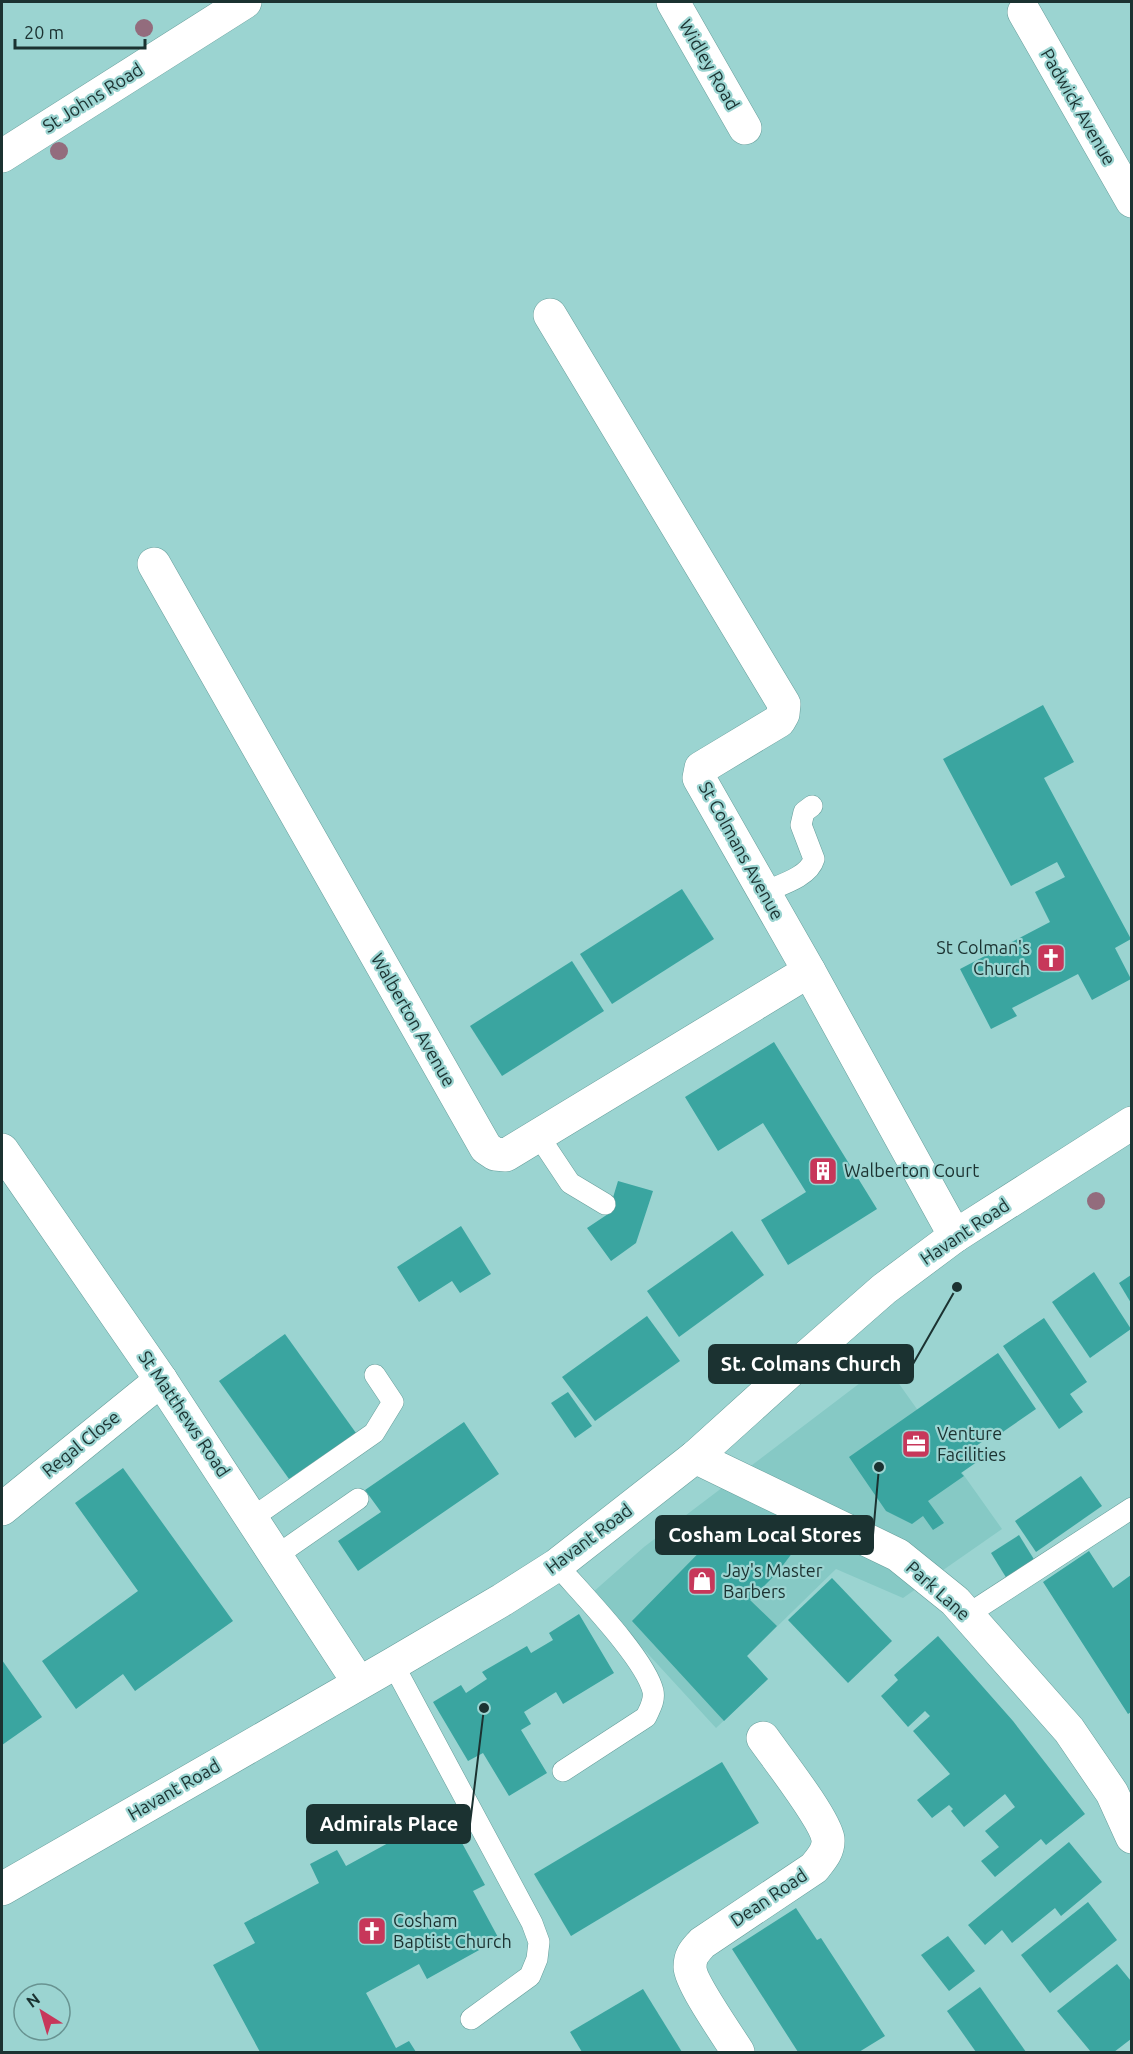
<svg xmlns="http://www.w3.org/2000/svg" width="1133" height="2054" font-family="Ubuntu,sans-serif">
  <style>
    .built { fill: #86c9c5 }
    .building { fill: #3aa5a0 }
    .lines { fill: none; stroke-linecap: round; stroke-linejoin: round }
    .lane-casing { stroke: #669e9b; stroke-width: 22 }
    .street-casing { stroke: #669e9b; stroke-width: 34 }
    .secondary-casing { stroke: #669e9b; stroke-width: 34 }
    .lane { stroke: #fff; stroke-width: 21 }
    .street { stroke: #fff; stroke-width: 33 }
    .secondary { stroke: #fff; stroke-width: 33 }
    .tree { fill: #936c7d }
    .labels { text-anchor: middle; stroke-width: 4.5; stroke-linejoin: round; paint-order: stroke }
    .street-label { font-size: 18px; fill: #1b3231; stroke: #9bd4d1 }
    .poi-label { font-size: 18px; fill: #1b3231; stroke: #9bd4d1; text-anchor: start }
    .leader { fill: none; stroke: #1b3231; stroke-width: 2 }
    .callout-dot { fill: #1b3231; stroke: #9bd4d1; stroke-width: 2 }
    .callout { fill: #1b3231; stroke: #1b3231; stroke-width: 2 }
    .callout-label { font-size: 20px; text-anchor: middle; font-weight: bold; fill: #fff }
  </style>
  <rect width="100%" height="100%" fill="#9bd4d1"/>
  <path class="built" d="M885 1364 1002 1529 903 1598 836 1569 747 1656 768 1679 716 1728 592 1593 644 1547Z"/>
  <g class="building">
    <path d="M1043 705 1074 762 1044 778 1131 939 1115 948 1131 979 1092 1000 1078 974 1012 1008 1017 1016 991 1029 960 969 1050 922 1035 892 1065 877 1057 862 1011 886 943 759Z"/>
    <path d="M682 889 714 939 612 1004 580 954Z"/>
    <path d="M572 961 604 1011 502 1076 470 1026Z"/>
    <path d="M774 1042 877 1209 788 1265 761 1220 806 1192 763 1123 718 1151 685 1097Z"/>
    <path d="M618 1181 653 1191 636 1243 611 1261 587 1228 608 1214Z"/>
    <path d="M461 1226 491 1274 460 1293 452 1281 419 1302 397 1267Z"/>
    <path d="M732 1231 764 1275 679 1337 647 1291Z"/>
    <path d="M1094 1272 1131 1329 1090 1358 1052 1302Z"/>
    <path d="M1131 1275V1303L1119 1283Z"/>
    <path d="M647 1316 680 1361 595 1421 562 1377Z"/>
    <path d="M1044 1318 1087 1382 1070 1394 1083 1412 1059 1429 1003 1346Z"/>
    <path d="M285 1334 356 1433 289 1479 219 1381Z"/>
    <path d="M998 1353 1036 1409 994 1438 992 1435 976 1446 984 1457 961 1473 964 1476 928 1501 944 1523 933 1530 923 1516 912 1524 886 1511 849 1457Z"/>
    <path d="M568 1392 592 1426 575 1438 551 1403Z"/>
    <path d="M464 1422 499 1474 358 1571 338 1541 381 1512 365 1490Z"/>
    <path d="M123 1468 233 1621 135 1691 123 1674 76 1709 42 1661 138 1591 75 1503Z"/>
    <path d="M1081 1476 1102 1506 1036 1552 1015 1521Z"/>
    <path d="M727 1524 752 1548 762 1538 793 1552 777 1573 750 1600 777 1626 747 1656 768 1679 724 1721 632 1621Z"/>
    <path d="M1019 1535 1035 1561 1007 1579 991 1553Z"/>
    <path d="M1089 1551 1113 1588 1131 1575V1712L1128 1714 1043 1582Z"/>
    <path d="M832 1578 892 1641 848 1683 788 1620Z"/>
    <path d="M579 1614 614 1673 563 1704 556 1692 524 1712 531 1724 521 1730 547 1773 509 1796 483 1753 468 1761 433 1702 461 1685 466 1693 487 1679 482 1672 527 1646 531 1653 553 1640 549 1633Z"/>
    <path d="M938 1636 1013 1721 1085 1814 1046 1845 1041 1839 995 1877 981 1861 999 1847 985 1831 1015 1807 1005 1794 964 1827 951 1811 953 1809 949 1805 932 1818 917 1800 950 1774 913 1731 930 1716 925 1711 908 1727 881 1696 898 1680 894 1675Z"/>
    <path d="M2 1660 42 1717 2 1745Z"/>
    <path d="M722 1762 759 1823 571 1936 534 1874Z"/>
    <path d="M445 1812 485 1885 473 1891 499 1939 427 1979 419 1964 366 1993 396 2048 409 2041 416 2052H260L213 1965 255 1943 244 1923 319 1883 310 1864 337 1850 346 1866Z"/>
    <path d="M1069 1842 1102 1882 1061 1916 1055 1908 1012 1943 1002 1930 985 1945 968 1925Z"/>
    <path d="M1088 1902 1117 1940 1050 1993 1021 1955Z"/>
    <path d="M796 1908 817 1940 821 1938 885 2036 859 2052H798L732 1949Z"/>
    <path d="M948 1936 975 1971 949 1991 921 1955Z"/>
    <path d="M1117 1964 1131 1981V2039L1114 2052H1091L1057 2011Z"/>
    <path d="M980 1987 1026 2052H976L947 2011Z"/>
    <path d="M643 1989 682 2052H582L570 2032Z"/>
  </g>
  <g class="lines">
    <g class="lane-casing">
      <g id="lane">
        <path d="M764 892C780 885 809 877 814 859L801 825 804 812 812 806"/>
        <path d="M538 1135 570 1183 605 1204"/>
        <path d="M252 1518 374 1433 393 1402 375 1375"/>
        <path d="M276 1556 358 1499"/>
        <path d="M557 1565C581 1593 645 1658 653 1691 655 1701 650 1708 646 1717L563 1771"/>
        <path d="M967 1615 1132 1508"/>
        <path d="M393 1664 532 1923 539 1942 537 1959 530 1976 471 2019"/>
      </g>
    </g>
    <g class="street-casing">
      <g id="street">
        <path d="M673 2 745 128"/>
        <path d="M1024 12 1132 201"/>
        <path d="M2 156 245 2"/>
        <path d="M550 315 784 704 783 714 779 721 701 768 699 778 809 971 955 1236"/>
        <path d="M154 564 486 1148 495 1154 506 1155 809 971"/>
        <path d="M2 1150 161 1380 359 1683"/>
        <path d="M695 1457 898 1555 955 1601 1069 1730 1112 1793 1132 1837"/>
        <path d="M2 1509 161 1380"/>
        <path d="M738 2052C728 2036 690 1982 690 1967 690 1955 695 1951 702 1943L814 1868C821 1859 829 1851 828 1839 825 1819 777 1758 763 1738"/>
      </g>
    </g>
    <g class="secondary-casing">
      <path id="secondary" d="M2 1889 393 1664 502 1600 557 1565 695 1457 788 1373 884 1289 955 1236 1132 1123"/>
    </g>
    <use href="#lane" class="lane"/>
    <use href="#street" class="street"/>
    <use href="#secondary" class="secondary"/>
  </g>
  <g class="tree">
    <circle cx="144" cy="28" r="9"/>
    <circle cx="59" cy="151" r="9"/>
    <circle cx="1096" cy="1201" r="9"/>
  </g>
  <defs>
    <g id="church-square" transform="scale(1.5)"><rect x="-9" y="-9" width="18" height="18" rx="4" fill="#c7375a" stroke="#9bd4d1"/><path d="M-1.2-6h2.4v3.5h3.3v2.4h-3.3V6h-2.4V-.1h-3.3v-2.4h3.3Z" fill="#fff"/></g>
    <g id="building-square" transform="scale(1.5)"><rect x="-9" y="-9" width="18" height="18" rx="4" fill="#c7375a" stroke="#9bd4d1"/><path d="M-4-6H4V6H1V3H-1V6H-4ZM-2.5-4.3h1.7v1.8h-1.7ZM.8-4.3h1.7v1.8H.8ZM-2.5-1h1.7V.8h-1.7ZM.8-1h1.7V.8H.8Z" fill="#fff"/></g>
    <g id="office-square" transform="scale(1.5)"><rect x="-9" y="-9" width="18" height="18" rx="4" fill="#c7375a" stroke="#9bd4d1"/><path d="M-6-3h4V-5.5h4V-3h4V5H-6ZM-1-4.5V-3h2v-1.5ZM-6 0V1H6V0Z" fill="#fff"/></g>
    <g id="shop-square" transform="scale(1.5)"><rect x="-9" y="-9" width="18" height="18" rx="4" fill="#c7375a" stroke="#9bd4d1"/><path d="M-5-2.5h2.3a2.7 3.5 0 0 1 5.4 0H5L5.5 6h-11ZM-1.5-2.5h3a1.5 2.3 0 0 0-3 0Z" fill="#fff"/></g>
  </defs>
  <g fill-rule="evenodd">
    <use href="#church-square" x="1051" y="958"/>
    <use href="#building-square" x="823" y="1171"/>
    <use href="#office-square" x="916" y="1444"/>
    <use href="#shop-square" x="702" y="1581"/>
    <use href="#church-square" x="372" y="1931"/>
  </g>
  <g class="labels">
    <g class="street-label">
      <text transform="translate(709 65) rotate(60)" y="6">Widley Road</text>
      <text transform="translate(93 98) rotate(-32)" y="6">St Johns Road</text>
      <text transform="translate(1078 107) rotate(60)" y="6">Padwick Avenue</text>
      <text transform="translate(741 851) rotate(61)" y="6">St Colmans Avenue</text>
      <text transform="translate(413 1020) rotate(60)" y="6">Walberton Avenue</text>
      <text transform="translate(965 1232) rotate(-34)" y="6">Havant Road</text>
      <text transform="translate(184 1414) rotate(56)" y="6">St Matthews Road</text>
      <text transform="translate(81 1444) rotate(-39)" y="6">Regal Close</text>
      <text transform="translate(589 1539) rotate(-37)" y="6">Havant Road</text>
      <text transform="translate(938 1591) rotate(42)" y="6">Park Lane</text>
      <text transform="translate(174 1790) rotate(-30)" y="6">Havant Road</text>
      <text transform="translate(769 1898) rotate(-34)" y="6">Dean Road</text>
    </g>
    <g class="poi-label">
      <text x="1030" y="954" text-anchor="end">St Colman's<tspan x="1030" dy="21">Church</tspan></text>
      <text x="844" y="1177">Walberton Court</text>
      <text x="937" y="1440">Venture<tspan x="937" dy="21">Facilities</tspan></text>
      <text x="723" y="1577">Jay's Master<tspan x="723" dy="21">Barbers</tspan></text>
      <text x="393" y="1927">Cosham<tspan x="393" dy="21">Baptist Church</tspan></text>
    </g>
  </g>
  <path class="leader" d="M957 1287L913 1364M879 1467L873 1535M484 1708L470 1824"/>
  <g class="callout-dot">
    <circle cx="957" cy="1287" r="6"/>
    <circle cx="879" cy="1467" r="6"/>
    <circle cx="484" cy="1708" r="6"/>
  </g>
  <g class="callout">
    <rect x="709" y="1345" width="204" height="38" rx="6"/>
    <rect x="656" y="1516" width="217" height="38" rx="6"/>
    <rect x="307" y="1805" width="163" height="38" rx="6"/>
  </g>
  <g class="callout-label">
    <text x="811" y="1371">St. Colmans Church</text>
    <text x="765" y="1542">Cosham Local Stores</text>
    <text x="389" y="1831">Admirals Place</text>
  </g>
  <rect width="1133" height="2054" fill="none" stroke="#1b3231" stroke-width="6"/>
  <g transform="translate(42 2012) rotate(323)"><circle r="28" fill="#9bd4d1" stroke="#689391" stroke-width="1.5"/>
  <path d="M0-4.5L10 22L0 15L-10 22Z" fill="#c7375a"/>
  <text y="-9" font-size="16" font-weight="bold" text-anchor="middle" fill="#1b3231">N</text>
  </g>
  <path d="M15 39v9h130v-9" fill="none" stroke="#1b3231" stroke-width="3"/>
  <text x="24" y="39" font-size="18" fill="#1b3231" stroke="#9bd4d1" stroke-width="4.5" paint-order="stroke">20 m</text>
</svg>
